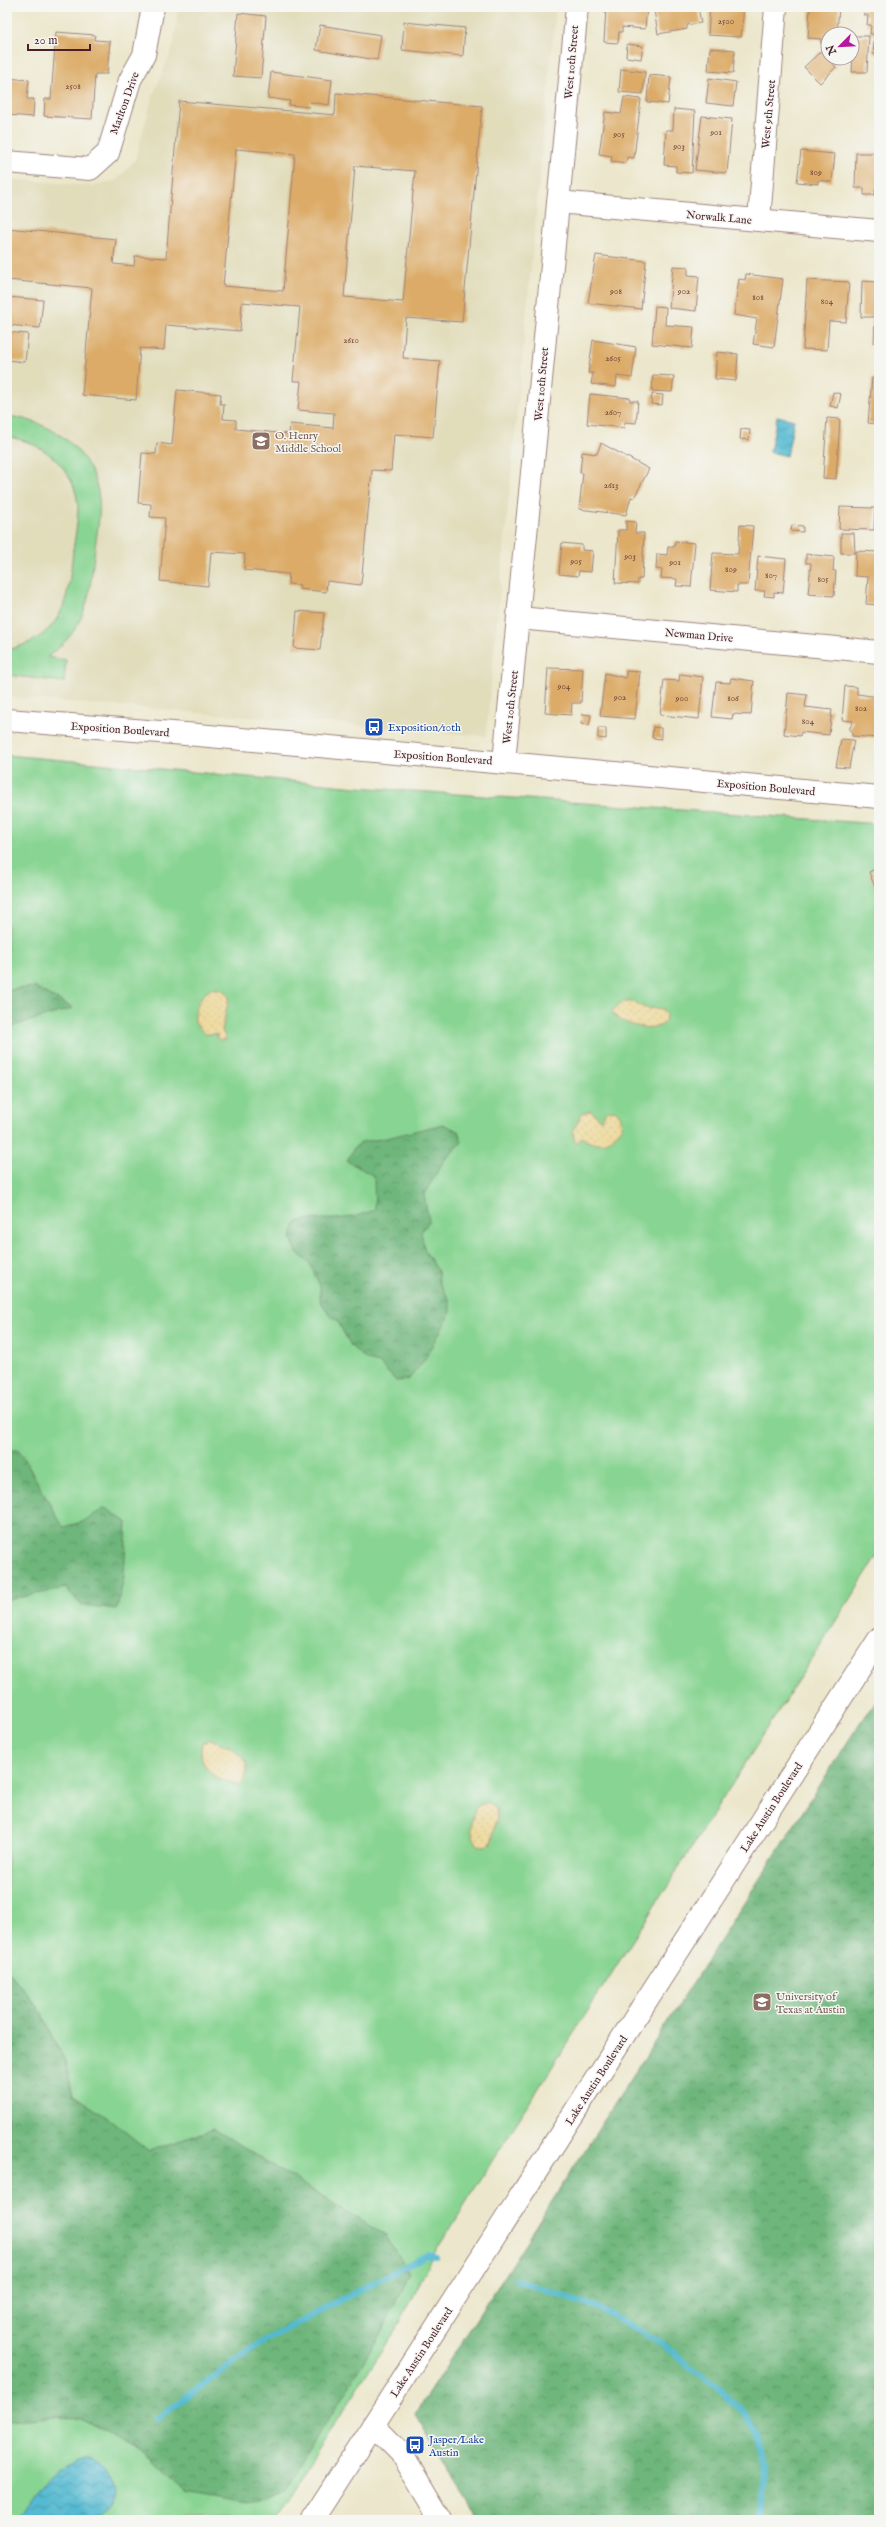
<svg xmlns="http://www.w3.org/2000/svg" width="886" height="2527" font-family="'IM FELL English',serif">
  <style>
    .built { fill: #e1dcba }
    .green { fill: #88d492; stroke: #697a5e }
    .forest { fill: url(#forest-crowns); stroke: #5c6a54 }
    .sand { fill: url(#sand-dots); stroke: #9c7c64 }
    .water { fill: url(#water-waves); stroke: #4e6c7e }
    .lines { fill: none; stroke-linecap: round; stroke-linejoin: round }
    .stream { stroke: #53bad1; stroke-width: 6 }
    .building { fill: #dcab68; fill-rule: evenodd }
    .minor-casing { stroke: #9b837c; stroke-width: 24 }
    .minor { stroke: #fff; stroke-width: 22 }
    .labels { text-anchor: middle; stroke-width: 3; stroke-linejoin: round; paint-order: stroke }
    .number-label { font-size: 9px; fill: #6e423a }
    .street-label { font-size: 11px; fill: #4a1f2b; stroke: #f6f6f2 }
    .education-label { font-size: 11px; fill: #785e54; stroke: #f6f6f2; text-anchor: start }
    .transit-label { font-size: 11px; fill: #164399; stroke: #f6f6f2; text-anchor: start }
  </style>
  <defs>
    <pattern id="forest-crowns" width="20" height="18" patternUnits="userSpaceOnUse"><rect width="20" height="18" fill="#6eb67c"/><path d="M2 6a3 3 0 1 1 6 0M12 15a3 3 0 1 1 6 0" fill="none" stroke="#5c9366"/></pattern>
    <pattern id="sand-dots" width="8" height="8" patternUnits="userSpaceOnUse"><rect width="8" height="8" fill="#eeda9e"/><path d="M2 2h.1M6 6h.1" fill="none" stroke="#cebb88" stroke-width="1.8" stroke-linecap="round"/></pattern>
    <pattern id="water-waves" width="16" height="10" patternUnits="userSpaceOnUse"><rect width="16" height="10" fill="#53bad1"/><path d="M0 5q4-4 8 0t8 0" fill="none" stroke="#4797aa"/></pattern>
  </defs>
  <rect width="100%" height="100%" fill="#f6f6f2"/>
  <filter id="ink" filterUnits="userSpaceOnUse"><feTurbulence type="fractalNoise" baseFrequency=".025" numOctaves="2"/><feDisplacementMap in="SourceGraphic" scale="8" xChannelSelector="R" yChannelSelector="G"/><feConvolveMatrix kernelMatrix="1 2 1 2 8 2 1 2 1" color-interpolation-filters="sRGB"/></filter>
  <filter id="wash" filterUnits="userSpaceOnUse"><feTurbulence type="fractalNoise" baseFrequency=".012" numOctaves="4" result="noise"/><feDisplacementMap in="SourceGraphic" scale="16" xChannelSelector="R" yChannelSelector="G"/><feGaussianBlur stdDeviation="0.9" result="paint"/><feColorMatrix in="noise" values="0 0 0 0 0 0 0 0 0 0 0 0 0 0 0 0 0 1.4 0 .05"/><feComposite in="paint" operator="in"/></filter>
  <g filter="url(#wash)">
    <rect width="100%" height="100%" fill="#ece7cc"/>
    <path class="built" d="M178 7H556L486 736 7 697V179L93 186 117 180 135 160 153 95 173 48Z"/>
    <g class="green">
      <path d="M7 416C52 421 93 450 99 498 101 516 96 537 94 555 89 601 86 629 47 657L66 660 64 682 7 675V650C64 636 68 601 73 551 75 537 78 522 78 508 77 470 43 441 7 437Z"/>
      <path d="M7 755 357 787 879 824V1553L437 2248 399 2324 273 2520H7Z"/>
    </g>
    <g class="forest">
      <path d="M34 987 73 1008 7 1028V990Z"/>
      <path d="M443 1124 458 1131 462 1142 443 1162 424 1195 429 1221 421 1232 425 1251 438 1271 439 1282 450 1301V1314L423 1362 408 1380 396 1381 379 1363 367 1360 351 1346 337 1320 329 1315 320 1300V1286L310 1264 297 1252 291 1238 296 1223C309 1217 321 1220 335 1219 349 1218 362 1215 375 1210L374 1176 347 1161 354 1148 362 1142 387 1138Z"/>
      <path d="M7 1450H19L63 1527 82 1522 105 1508 127 1522 124 1577 117 1609 81 1605 66 1588 7 1600Z"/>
      <path d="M879 1699V2520H478L415 2414 865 1715Z"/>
      <path d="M7 1969 41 2012 65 2061 73 2095 108 2118 149 2151 214 2129 386 2236 409 2273 382 2331 332 2414 282 2489 248 2504 184 2493 140 2450 80 2418 51 2417 7 2421Z"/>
    </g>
    <g class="sand">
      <path d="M213 988 223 990 229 997 222 1030 226 1039 223 1040H219L216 1034H205L195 1023C194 1007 199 996 213 988Z"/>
      <path d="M622 1002H633L645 1008 663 1009 666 1015 665 1022C656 1035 614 1023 612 1011Z"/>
      <path d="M615 1110 620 1115 622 1126C613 1141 597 1151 582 1137L577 1143C568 1132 578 1124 582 1113L591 1111 601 1120 607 1111Z"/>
      <path d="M210 1739 230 1747 247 1762V1771L243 1783 236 1785 235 1783C213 1780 197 1766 202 1743Z"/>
      <path d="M488 1802 496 1809 497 1817 491 1844 485 1846 478 1845C469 1832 469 1821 477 1807Z"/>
    </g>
    <g class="water">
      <path d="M777 416 794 420 787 456 770 452Z"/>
      <path d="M86 2457C101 2462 121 2481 113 2498 110 2506 101 2514 95 2520H14C34 2497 56 2464 86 2457Z"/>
    </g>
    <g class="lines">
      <g class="stream">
        <path d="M516 2280 597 2307 661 2343 738 2406 759 2435 767 2479 757 2520"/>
        <path d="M156 2419 262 2342 426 2255 437 2257"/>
      </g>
    </g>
    <g id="blocks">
      <g class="building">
        <path d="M94 7H119V10Z"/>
        <path d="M615 7H647L645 29 622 27V32H619L618 43 604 42 606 8 615 9Z"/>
        <path d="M667 7H698L701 23 687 25V29L658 34 654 10Z"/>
        <path d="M710 7H744L741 37 708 35Z"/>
        <path d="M810 7H839L837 34H828V43H821V39L808 38Z"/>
        <path d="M865 7H879V54H873L875 34H870L871 25H867L868 15H864Z"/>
        <path d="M238 13 266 16 261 78 233 76Z"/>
        <path d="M404 22 465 28 463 56 402 50Z"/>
        <path d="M320 25 381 35 377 60 316 50Z"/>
        <path d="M56 32 95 35 94 40 110 41 107 74H95L92 119 44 116 45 99H51Z"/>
        <path d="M854 36H869L867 72H852Z"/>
        <path d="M627 44 643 46 641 59 626 57Z"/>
        <path d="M710 48 735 50 733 73 708 71Z"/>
        <path d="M821 51 836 67 820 83 804 67Z"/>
        <path d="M621 69 645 72 643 94 619 92Z"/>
        <path d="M271 72 332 80 329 105 310 102 309 107 289 105 290 101 268 98Z"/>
        <path d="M649 75 671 77 668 104 647 102Z"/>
        <path d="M7 78 29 80 27 99H34L33 117 7 115Z"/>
        <path d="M709 78 736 82 733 106 706 103Z"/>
        <path d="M336 93 482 106 462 322 406 318 403 358 440 361 433 437 394 434 391 471 372 470 361 585 327 581 326 592 299 589 300 585 288 584 289 574 244 570 245 554 211 552 208 586 160 581 165 518 150 517 151 504 138 503 142 453 156 454 157 443 172 445 177 390 221 394 220 404H224L223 419 236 420V429L289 434 290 424 333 428 334 413 298 410 301 381H293L300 307 242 302 240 331 166 325 164 350 140 348 136 400 82 395 92 288 7 280V228L116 239 113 264 134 266 135 256 166 258 179 101 335 115ZM236 149 295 154 283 291 223 286ZM355 166 415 171 403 302 344 297Z"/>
        <path d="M624 97 641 99 634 158 627 157 626 163 611 161 612 156 599 154 605 112 621 114Z"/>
        <path d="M674 109 695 111 692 173 676 172V166L664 165 666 130H673Z"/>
        <path d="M702 116 732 119 727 173 695 170Z"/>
        <path d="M801 151 835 154 832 182 818 180V184L797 182Z"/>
        <path d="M856 153H879V190H875V195H864V188H855Z"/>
        <path d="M596 255 646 261 641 309 588 303Z"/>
        <path d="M673 266 688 267V275L699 276 696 311 669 308Z"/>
        <path d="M746 274 783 279 774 347 753 344 757 319 734 315 739 279 745 280Z"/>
        <path d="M807 280 849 282 846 322 829 321 827 350 803 349Z"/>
        <path d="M862 281 879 282V343H874L875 317H861Z"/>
        <path d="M7 297 43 300 40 328 7 325Z"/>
        <path d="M655 306 666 307 665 325 694 327 692 348 652 344Z"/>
        <path d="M7 332 28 334 25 362 7 360Z"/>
        <path d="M593 340 636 347 632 378 617 376 616 387 591 384 593 373H588Z"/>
        <path d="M717 352 738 354 736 381 715 379Z"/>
        <path d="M653 375 674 376 672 392 652 391Z"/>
        <path d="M872 378 879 379V424L868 423Z"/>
        <path d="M833 392 841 394 838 408 830 406Z"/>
        <path d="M590 394 630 398V401H638L636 423 625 422 624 428 587 424Z"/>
        <path d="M652 394 663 395 662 405 651 404Z"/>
        <path d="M827 418 840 419 836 479 823 478Z"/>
        <path d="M741 429 750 430 749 440 740 439Z"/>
        <path d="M601 443 649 469 634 498 631 497 626 515 579 509 583 473H580L582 452 597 454Z"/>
        <path d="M840 507 875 508 874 530 839 529Z"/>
        <path d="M626 521 636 522 635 533H644L642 579H638V584L615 583 618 530H626Z"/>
        <path d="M740 525 753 526 748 585H737V592L710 590 713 553 738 554Z"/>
        <path d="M792 525 803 526V532L791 531Z"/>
        <path d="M841 533H854L855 553H841Z"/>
        <path d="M675 541 695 543 691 587 676 586 677 579 661 578 662 570 656 569 657 554 667 555 668 547H674Z"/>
        <path d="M562 543 582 545V550L593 551 591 572 579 571 578 576 559 574Z"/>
        <path d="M856 551 879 552V605L866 604 868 577 855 576Z"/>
        <path d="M806 554 834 557 833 571H836L834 596 808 594 811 563H806Z"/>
        <path d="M758 556 786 559 783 593 774 592V597L764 596 765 591H755Z"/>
        <path d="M297 611 324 613 320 650 294 648Z"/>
        <path d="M548 668 583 669 581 703H572L571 715 545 713Z"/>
        <path d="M626 671 640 672 635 719 600 716 605 673 626 678Z"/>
        <path d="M680 674 703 677 699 719 660 715 664 680 679 681Z"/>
        <path d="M731 678 754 681 751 715 733 714 732 719 712 717 716 682 730 683Z"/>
        <path d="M845 686 857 687V694L879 697V738L852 736V731L849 730 853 721 842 720Z"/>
        <path d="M788 693 807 695 805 707 832 710 829 735 801 732 800 736 784 734Z"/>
        <path d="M582 714 591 715 589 725 581 724Z"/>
        <path d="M653 727 661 728V739L652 738Z"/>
        <path d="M598 728H606V739L598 738Z"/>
        <path d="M841 739 854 740 849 768 836 767Z"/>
        <path d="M879 867V888L876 890 869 872Z"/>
      </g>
    </g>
  </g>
  <g filter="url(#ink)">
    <use href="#blocks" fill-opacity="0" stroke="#9b837c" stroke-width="1"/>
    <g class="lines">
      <g class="minor-casing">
        <g id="minor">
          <path d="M7 162 90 169 108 153 130 80 144 55 153 7"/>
          <path d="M558 202 879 231"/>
          <path d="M759 220 776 7"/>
          <path d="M519 618 879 652"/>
          <path d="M7 720 198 735 879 797"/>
          <path d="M504 762 577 7"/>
          <path d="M373 2425 401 2453 441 2520"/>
          <path d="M312 2520 879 1639"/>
        </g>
      </g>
      <use href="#minor" class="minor"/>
    </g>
  </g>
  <defs>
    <g id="school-square" transform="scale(1)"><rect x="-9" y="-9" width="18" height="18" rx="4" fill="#8d6e63" stroke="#f6f6f2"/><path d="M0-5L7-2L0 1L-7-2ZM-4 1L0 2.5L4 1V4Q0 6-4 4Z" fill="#fff"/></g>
    <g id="bus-square" transform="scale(1)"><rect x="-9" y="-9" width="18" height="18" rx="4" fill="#1a4fb4" stroke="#f6f6f2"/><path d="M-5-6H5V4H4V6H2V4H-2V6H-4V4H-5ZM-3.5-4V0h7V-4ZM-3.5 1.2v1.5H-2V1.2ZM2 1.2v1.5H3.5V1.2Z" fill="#fff"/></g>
    <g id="university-square" transform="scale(1)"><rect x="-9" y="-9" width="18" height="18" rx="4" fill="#8d6e63" stroke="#f6f6f2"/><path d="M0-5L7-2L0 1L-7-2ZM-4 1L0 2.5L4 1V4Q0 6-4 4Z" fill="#fff"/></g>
  </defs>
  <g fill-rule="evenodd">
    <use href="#school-square" x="261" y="441"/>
    <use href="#bus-square" x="374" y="727"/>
    <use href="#university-square" x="762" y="2002"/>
    <use href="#bus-square" x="415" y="2445"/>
  </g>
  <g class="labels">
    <g class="number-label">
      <text x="726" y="24">2500</text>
      <text x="73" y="89">2508</text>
      <text x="716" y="135">901</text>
      <text x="619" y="137">905</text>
      <text x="679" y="149">903</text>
      <text x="816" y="175">809</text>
      <text x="616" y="294">908</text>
      <text x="684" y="294">902</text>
      <text x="758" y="300">808</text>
      <text x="827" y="304">804</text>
      <text x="351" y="343">2610</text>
      <text x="613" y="361">2605</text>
      <text x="613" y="415">2607</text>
      <text x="611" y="488">2613</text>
      <text x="630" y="559">903</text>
      <text x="576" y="564">905</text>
      <text x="675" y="565">901</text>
      <text x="731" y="572">809</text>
      <text x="771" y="578">807</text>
      <text x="823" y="582">805</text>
      <text x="564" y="689">904</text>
      <text x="620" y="700">902</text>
      <text x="682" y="701">900</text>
      <text x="733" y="701">806</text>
      <text x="861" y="711">802</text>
      <text x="808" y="724">804</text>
    </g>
    <g class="street-label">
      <text transform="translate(571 62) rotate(-85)" y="4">West 10th Street</text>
      <text transform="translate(124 103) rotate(-70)" y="4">Marlton Drive</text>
      <text transform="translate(768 114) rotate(-85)" y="4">West 9th Street</text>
      <text transform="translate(719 217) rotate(5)" y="4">Norwalk Lane</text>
      <text transform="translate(541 384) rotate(-85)" y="4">West 10th Street</text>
      <text transform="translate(699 635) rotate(5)" y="4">Newman Drive</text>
      <text transform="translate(510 707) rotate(-84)" y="4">West 10th Street</text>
      <text transform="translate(120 729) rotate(4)" y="4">Exposition Boulevard</text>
      <text transform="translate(443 757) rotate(4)" y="4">Exposition Boulevard</text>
      <text transform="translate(766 787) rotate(5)" y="4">Exposition Boulevard</text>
      <text transform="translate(771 1807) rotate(-57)" y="4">Lake Austin Boulevard</text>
      <text transform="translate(596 2080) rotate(-57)" y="4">Lake Austin Boulevard</text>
      <text transform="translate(421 2352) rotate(-57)" y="4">Lake Austin Boulevard</text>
    </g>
    <g class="education-label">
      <text x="275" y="439">O. Henry<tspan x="275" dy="13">Middle School</tspan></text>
      <text x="776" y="2000">University of<tspan x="776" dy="13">Texas at Austin</tspan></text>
    </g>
    <g class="transit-label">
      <text x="388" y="731">Exposition/10th</text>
      <text x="429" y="2443">Jasper/Lake<tspan x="429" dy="13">Austin</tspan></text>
    </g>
  </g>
  <rect width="886" height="2527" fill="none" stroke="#f6f6f2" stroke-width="24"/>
  <g transform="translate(840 46) rotate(246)"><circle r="19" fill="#f6f6f2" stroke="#b1a0a2"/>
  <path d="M0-3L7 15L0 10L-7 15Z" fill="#b5179e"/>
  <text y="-6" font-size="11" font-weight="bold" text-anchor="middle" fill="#4a1f2b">N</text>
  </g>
  <path d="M28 44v6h62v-6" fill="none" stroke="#4a1f2b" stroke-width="2"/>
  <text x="34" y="44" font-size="12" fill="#4a1f2b" stroke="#f6f6f2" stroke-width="3" paint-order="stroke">20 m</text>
</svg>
